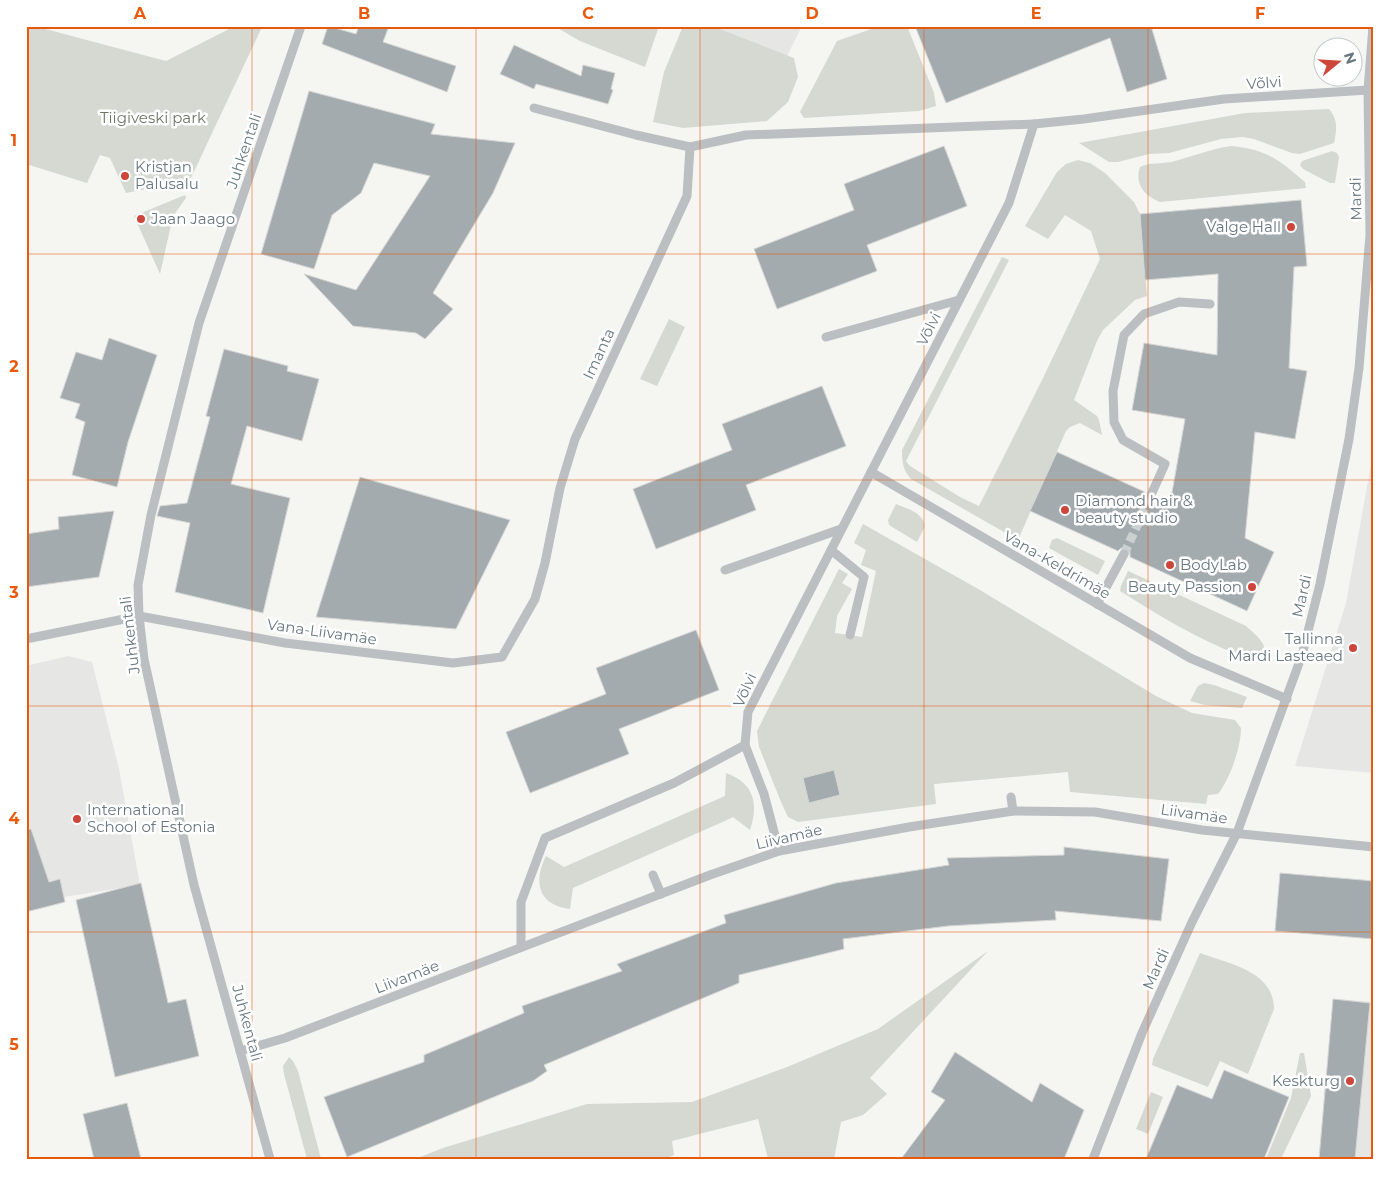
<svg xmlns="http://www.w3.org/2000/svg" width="1400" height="1185" font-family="Montserrat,sans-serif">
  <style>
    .built { fill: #e6e6e5 }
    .green { fill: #d5d9d2 }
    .building { fill: #a3abae; stroke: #d6d6d5 }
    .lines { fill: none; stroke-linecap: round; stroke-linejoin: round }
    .minor-tunnel { stroke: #cbd0d0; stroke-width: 9; stroke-dasharray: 9 4.5; stroke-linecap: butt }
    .minor { stroke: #bbbfc2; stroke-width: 9 }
    .grid { fill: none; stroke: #e8590c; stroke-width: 1; stroke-opacity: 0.55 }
    .poi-dot { fill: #ce4639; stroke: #fff; stroke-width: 2 }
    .labels { text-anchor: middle; stroke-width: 5; stroke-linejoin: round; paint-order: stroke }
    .street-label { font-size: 15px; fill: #68787f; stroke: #fff }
    .park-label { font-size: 15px; fill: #6c7766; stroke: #fff }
    .poi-label { font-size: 15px; fill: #68787f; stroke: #fff; text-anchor: start }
    .neatline { fill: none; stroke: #e8590c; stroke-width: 2 }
    .grid-label { font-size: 16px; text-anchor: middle; font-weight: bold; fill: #e8590c }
  </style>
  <rect width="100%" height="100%" fill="#f5f5f2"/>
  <g class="built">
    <path d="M698 26H802L779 72Z"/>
    <path d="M1374 448V773L1295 766 1346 603Z"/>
    <path d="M68 656 92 662 119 769 140 885 64 897 60 879 26 887V666Z"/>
    <path d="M1333 999 1374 1002V1159H1319Z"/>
  </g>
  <g class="green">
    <path d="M26 26H34L166 61 235 26H258L261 29 190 180 126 193 110 158 100 155 87 183 26 164Z"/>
    <path d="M554 26H659L645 67 580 41Z"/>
    <path d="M683 26H712L794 58 798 77 788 102 767 121 683 128 653 122 664 72Z"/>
    <path d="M880 26H907L934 93 936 106 919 111 804 118 800 112 837 41Z"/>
    <path d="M1329 109C1338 119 1337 130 1334 143L1300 154 1292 153 1254 139 1242 137 1221 139 1169 153 1149 154 1118 162H1109L1079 143 1245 113Z"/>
    <path d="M1231 146C1268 150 1278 159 1305 182L1306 188 1160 202C1145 196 1134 184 1140 167 1150 162 1160 164 1171 162 1191 157 1211 149 1231 146Z"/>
    <path d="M1332 151 1337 153 1339 157 1335 183H1330L1303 169 1300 165 1302 161Z"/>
    <path d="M1078 160 1090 163 1105 173 1134 202 1140 214 1147 296 1135 300 1103 330 1097 341 1074 400 1097 416 1099 420 1102 435 1080 423 1070 427 1066 431 1018 540 911 479C903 470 902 463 902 450L1002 257 1009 260 906 461 910 466 960 497 979 506 1043 378 1100 259 1091 231 1065 215 1048 239 1025 226 1057 172 1066 164Z"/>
    <path d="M185 195 186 198 173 216 160 274 134 216Z"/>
    <path d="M669 319 685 327 657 386 640 379Z"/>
    <path d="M896 504C908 509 922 512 925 526L917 542 889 525 888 520Z"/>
    <path d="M863 524 980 590 1156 696 1192 713 1235 720 1241 728C1241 747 1230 779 1218 794L1208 795 1206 804 1070 792 1068 772 934 784 936 804 798 822 788 817 781 802 759 747 757 731 839 569 848 574 842 583 852 589 837 616 835 633 862 637 876 571 861 565 866 550 854 543Z"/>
    <path d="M1057 538 1105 561 1098 575 1049 548 1052 540Z"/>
    <path d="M1128 571 1246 626C1256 635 1266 642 1266 656L1262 660C1248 660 1235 653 1222 648 1186 632 1153 612 1120 591L1121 586Z"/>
    <path d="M1204 683 1214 685 1247 697 1242 708 1205 705 1190 701 1198 686Z"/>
    <path d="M726 773C754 783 759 804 750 830L733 817 727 820 573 888 570 909C538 905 533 882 546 856L564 867 725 796Z"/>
    <path d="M988 951 870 1078 887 1094 863 1115 841 1122 834 1159H768L758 1119 672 1141 674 1155 664 1159H415L443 1148 587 1104 692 1102 787 1067 878 1029Z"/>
    <path d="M1200 953C1229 964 1274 971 1274 1009L1248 1074 1220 1061 1208 1087 1152 1065 1153 1059Z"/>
    <path d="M1300 1053H1304L1311 1096 1281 1159H1266L1291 1098Z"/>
    <path d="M289 1057 293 1061 298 1071 321 1159H307L284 1074 283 1066Z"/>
    <path d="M1151 1092 1163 1097 1148 1134 1136 1129Z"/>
  </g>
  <g class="building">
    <path d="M328 26 356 34 359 26H389L383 42 456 66 447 92 322 44Z"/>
    <path d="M915 26H1151L1167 79 1127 92 1110 38 946 103Z"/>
    <path d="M514 45 581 76 583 65 615 73 611 89 613 90 608 104 536 84 534 89 500 74Z"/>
    <path d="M309 91 435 124 431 134 515 143 493 193 433 293 453 309 425 339 416 333 353 326 304 274 356 290 430 176 374 163 361 193 332 215 314 269 261 254Z"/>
    <path d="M944 146 967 206 867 245 877 271 777 309 754 249 854 210 844 184Z"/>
    <path d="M1301 200 1307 266 1294 267 1289 368 1307 371 1295 439 1255 432 1245 538 1274 552 1247 611 1130 557V551L1127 548H1121L1118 551 1030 511 1057 452 1145 492V496L1148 500 1152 501 1157 498 1170 504 1185 419 1132 410 1144 343 1217 355 1218 274 1145 280 1140 214Z"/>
    <path d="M109 338 157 355 128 442 117 487 72 475 85 422 75 418 80 404 60 398 76 352 102 360Z"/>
    <path d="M224 349 288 366 287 371 319 379 302 441 247 426 231 484 290 498 263 613 175 592 190 523 157 516 160 506 187 503 210 417 206 416Z"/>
    <path d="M822 386 846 446 746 485 756 510 656 549 633 489 732 450 722 424Z"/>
    <path d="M360 477 510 520 456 629 316 617Z"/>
    <path d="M114 511 99 577 26 587V534L59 529 58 517Z"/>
    <path d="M696 630 719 690 619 729 629 754 530 793 506 732 606 694 596 668Z"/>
    <path d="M834 770 840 795 809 803 803 778Z"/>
    <path d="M31 829 49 882 60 879 65 902 26 912V830Z"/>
    <path d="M1064 847 1169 859 1161 921 1055 911 1056 920 948 926 843 939 844 949 739 975V983L544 1065 547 1071 533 1081 347 1157 324 1097 424 1062V1055L524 1013 522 1006 622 971 617 964 726 923 724 915 836 883 949 865 947 858 1064 855Z"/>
    <path d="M1280 873 1374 881V939L1275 931Z"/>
    <path d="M141 883 168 1003 186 999 199 1056 115 1077 76 900Z"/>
    <path d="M1333 999 1370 1003 1355 1159H1319Z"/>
    <path d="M955 1052 1032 1102 1040 1083 1084 1110 1064 1159H901L945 1100 931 1092Z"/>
    <path d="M1224 1070 1289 1097 1264 1159H1146L1177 1085 1212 1099Z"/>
    <path d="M127 1103 141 1159H94L83 1114Z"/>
  </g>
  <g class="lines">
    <path class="minor-tunnel" d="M1124 554 1151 495"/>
    <g class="minor">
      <path d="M534 108 636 135 690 147"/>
      <path d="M826 337 959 300"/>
      <path d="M871 472 1190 658 1287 699"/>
      <path d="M1151 495 1165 464 1123 440 1114 422 1113 391 1124 335 1144 314 1179 302 1210 304"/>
      <path d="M831 550 864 577 850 635"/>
      <path d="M725 570 841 529"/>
      <path d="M1097 604 1124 554"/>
      <path d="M26 639 139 616 285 643 453 663 502 657 535 599 545 563 560 488 575 439 687 196 690 147 746 135 1034 124"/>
      <path d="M1011 797 1013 811"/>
      <path d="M779 851 764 794 745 745 748 712 1009 203 1034 124 1084 119 1224 99 1368 90"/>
      <path d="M653 875 661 894"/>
      <path d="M521 947V902L545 838 674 783 745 745"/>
      <path d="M240 1051 285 1038 710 875 779 851 909 827 1013 811 1095 812 1202 830 1374 847"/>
      <path d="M270 1159 194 885 144 659 139 616 138 585 151 515 199 323 301 26"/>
      <path d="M1093 1159 1142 1033 1192 922 1237 833 1302 655 1320 584 1349 439 1359 368 1370 235 1368 90 1373 26"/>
    </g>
  </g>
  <path class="grid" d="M252 26V1159M476 26V1159M700 26V1159M924 26V1159M1148 26V1159M26 254H1374M26 480H1374M26 706H1374M26 932H1374"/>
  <g class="poi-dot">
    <circle cx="125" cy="176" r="5"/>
    <circle cx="141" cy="219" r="5"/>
    <circle cx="1291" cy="227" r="5"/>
    <circle cx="1065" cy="510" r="5"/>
    <circle cx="1170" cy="565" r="5"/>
    <circle cx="1252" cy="587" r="5"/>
    <circle cx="1353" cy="648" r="5"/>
    <circle cx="77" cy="819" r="5"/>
    <circle cx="1350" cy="1081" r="5"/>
  </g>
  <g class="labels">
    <g class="street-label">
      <text transform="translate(1264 83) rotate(-4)" y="5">Võlvi</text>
      <text transform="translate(244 151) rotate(-71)" y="5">Juhkentali</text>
      <text transform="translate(1356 199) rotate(-91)" y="5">Mardi</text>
      <text transform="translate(929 329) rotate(-63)" y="5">Võlvi</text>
      <text transform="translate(599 354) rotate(-65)" y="5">Imanta</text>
      <text transform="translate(1057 565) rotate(30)" y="5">Vana-Keldrimäe</text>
      <text transform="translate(1302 596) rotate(-77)" y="5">Mardi</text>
      <text transform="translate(322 632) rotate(8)" y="5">Vana-Liivamäe</text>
      <text transform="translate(130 635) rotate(-97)" y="5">Juhkentali</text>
      <text transform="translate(745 690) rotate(-66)" y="5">Võlvi</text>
      <text transform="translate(1194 814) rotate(8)" y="5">Liivamäe</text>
      <text transform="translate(789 837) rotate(-13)" y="5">Liivamäe</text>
      <text transform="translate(1156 969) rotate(-66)" y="5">Mardi</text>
      <text transform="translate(407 977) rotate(-21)" y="5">Liivamäe</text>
      <text transform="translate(247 1023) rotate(75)" y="5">Juhkentali</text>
    </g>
    <g class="park-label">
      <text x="153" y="123">Tiigiveski park</text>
    </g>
    <g class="poi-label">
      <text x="135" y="172">Kristjan<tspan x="135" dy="17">Palusalu</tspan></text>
      <text x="151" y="224">Jaan Jaago</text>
      <text x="1281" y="232" text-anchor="end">Valge Hall</text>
      <text x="1075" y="506">Diamond hair &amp;<tspan x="1075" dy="17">beauty studio</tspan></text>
      <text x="1180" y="570">BodyLab</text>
      <text x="1242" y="592" text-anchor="end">Beauty Passion</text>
      <text x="1343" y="644" text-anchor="end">Tallinna<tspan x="1343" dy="17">Mardi Lasteaed</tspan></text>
      <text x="87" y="815">International<tspan x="87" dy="17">School of Estonia</tspan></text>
      <text x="1340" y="1086" text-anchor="end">Keskturg</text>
    </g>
  </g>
  <rect width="1400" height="1185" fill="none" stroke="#ffffff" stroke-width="55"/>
  <g transform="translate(1338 62) rotate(72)"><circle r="24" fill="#ffffff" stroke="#c3c9cc"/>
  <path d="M0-4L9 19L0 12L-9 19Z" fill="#ce4639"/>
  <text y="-8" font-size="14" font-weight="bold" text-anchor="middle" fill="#68787f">N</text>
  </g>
  <rect x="28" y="28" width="1344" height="1130" class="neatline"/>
  <g class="grid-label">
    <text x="140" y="19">A</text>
    <text x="364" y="19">B</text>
    <text x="588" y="19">C</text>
    <text x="812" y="19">D</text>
    <text x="1036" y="19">E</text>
    <text x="1260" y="19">F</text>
    <text x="14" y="146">1</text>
    <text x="14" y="372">2</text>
    <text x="14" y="598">3</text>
    <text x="14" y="824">4</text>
    <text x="14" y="1050">5</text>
  </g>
</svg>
